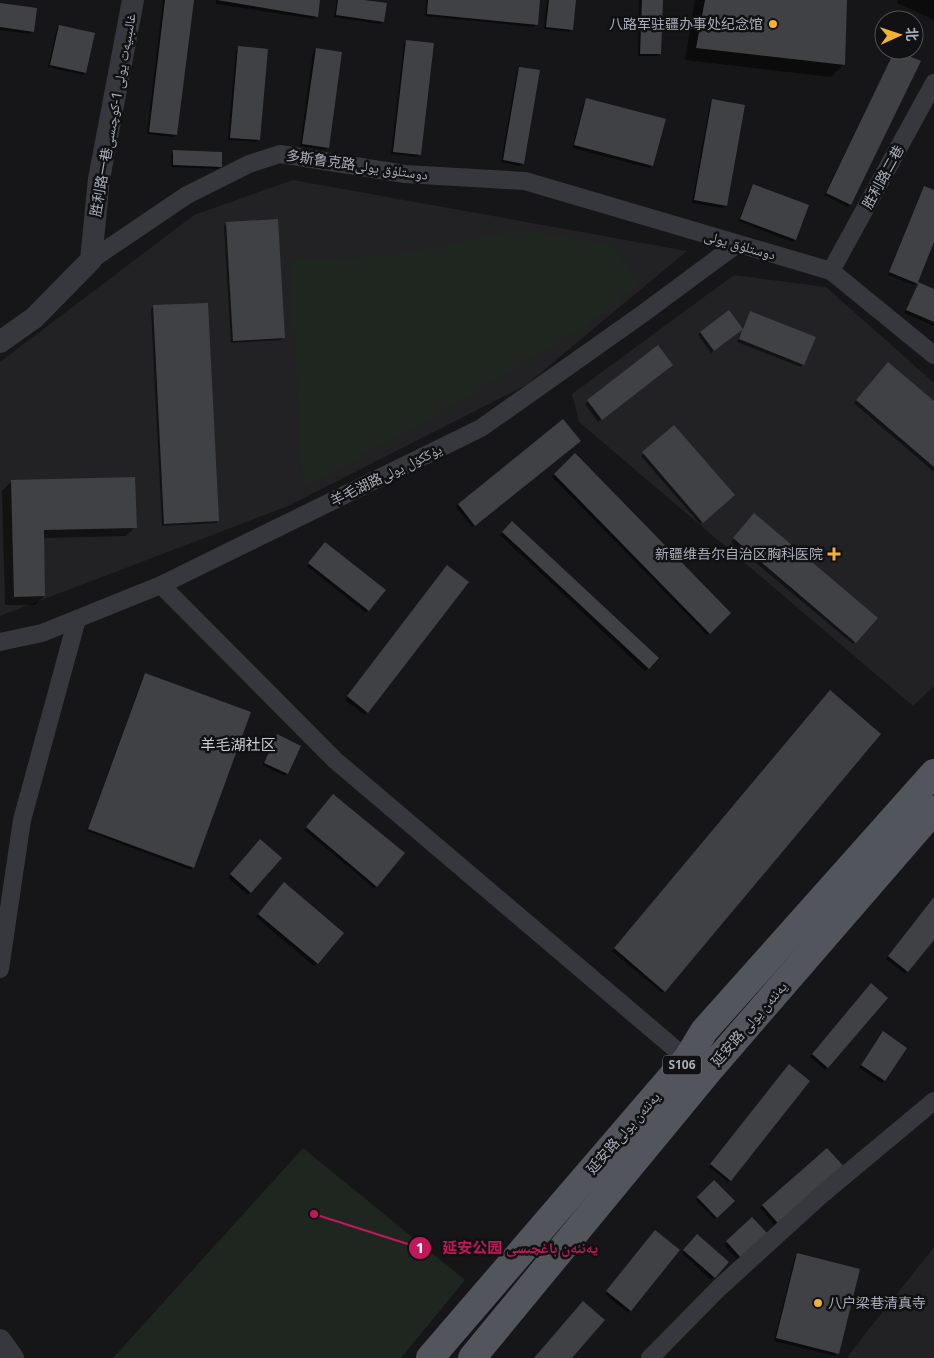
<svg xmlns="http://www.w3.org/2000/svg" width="934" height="1358" font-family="'Noto Sans','Noto Naskh Arabic','Noto Sans SC',sans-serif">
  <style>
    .built { fill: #222225 }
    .green { fill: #1e261f }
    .shadow { fill: #0007 }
    .building { fill: #404145 }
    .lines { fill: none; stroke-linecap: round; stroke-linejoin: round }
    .minor { stroke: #37383d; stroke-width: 18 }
    .tertiary { stroke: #37383d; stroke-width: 22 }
    .primary { stroke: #53555c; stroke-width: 28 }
    .poi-dot { fill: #f2b134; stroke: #111113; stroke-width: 2 }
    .labels { text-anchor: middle; stroke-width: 5; stroke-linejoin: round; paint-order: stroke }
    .shield { fill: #111113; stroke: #7b7e86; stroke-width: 1 }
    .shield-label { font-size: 12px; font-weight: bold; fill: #a8adb8 }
    .poi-label { font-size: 14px; fill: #a8adb8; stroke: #111113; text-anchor: end }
    .street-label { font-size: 14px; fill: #a8adb8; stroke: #111113 }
    .neighbourhood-label { font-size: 15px; fill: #c9ccd4; stroke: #111113 }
    .leader { fill: none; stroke: #c2185b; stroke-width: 2 }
    .callout-dot { fill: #c2185b; stroke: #111113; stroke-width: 2 }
    .mark-label { font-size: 15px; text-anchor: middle; font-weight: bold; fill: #fff }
    .callout-label { font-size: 15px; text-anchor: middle; font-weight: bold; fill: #c2185b; stroke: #111113; stroke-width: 5; stroke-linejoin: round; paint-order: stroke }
  </style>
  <rect width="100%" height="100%" fill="#161618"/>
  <g class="built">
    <path d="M293 180 687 251 526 385 288 506 0 616V362L194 215Z"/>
    <path d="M734 275 826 287 934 383V686L913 706 579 422 572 394Z"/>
    <path d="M934 1247V1358H850L848 1356Z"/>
  </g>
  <g class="green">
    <path d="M526 229 614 246 639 284 583 328 411 430 303 487 290 261 401 254Z"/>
    <path d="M303 1148 465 1280 401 1358H113Z"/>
  </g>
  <g class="shadow">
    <path d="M163 0H192L176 135 173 137 147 134Z"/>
    <path d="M216 0H319L316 16 314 19 216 4Z"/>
    <path d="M337 0H355L383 21 380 24 334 17Z"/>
    <path d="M426 0H539L536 24 534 27 425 16Z"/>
    <path d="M547 0H575L571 30 569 32 544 29Z"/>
    <path d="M639 0H661L660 54 657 56H638Z"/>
    <path d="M695 0H846L843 65 831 77 685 60Z"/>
    <path d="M898 0H934V20L897 3Z"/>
    <path d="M0 5 33 31 30 34 0 30Z"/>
    <path d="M59 26 85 72 83 75 48 67 57 28Z"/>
    <path d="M406 41 420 154 418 157 391 154 404 44Z"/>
    <path d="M239 48 259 139 256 142 228 140 236 50Z"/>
    <path d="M316 50 328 147 325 150 300 146 313 52Z"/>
    <path d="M896 50 850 204 848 207 824 195Z"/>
    <path d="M519 68 523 163 520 166 501 162 517 71Z"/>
    <path d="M586 100 652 165 650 168 572 148 584 102Z"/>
    <path d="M712 100 726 206 723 208 692 203 710 103Z"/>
    <path d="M174 151 220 167 218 169 171 167V154Z"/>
    <path d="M753 185 795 239 793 242 738 221 751 188Z"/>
    <path d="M924 187 934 191V238L916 283 914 285 888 275 922 190Z"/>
    <path d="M227 224 283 337 281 340 231 343 224 226Z"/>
    <path d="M919 284 934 290V326L904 313Z"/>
    <path d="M154 307 218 521 216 523 162 526 151 309Z"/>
    <path d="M750 312 803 364 801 367 737 342 742 330 711 353 698 335 700 332 742 330Z"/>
    <path d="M658 347 669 368 598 422 585 404Z"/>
    <path d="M885 366 934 403V472L854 403Z"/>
    <path d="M674 426 733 495 700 524 641 456Z"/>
    <path d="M577 443 472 527 456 507 459 505Z"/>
    <path d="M575 455 730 613 707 635 552 477Z"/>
    <path d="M11 482 135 527 126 536 43 538 44 596 35 605H5L2 491Z"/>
    <path d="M752 518 855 642 853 644 731 542Z"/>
    <path d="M512 522 657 658 645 671 500 535Z"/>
    <path d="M322 546 368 610 366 613 307 566Z"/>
    <path d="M445 569 367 712 365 715 345 700Z"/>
    <path d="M145 674 193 867 191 870 87 831 143 677Z"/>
    <path d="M828 695 664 991 662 993 612 951Z"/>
    <path d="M277 736 287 773 285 776 262 765Z"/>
    <path d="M331 798 376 886 374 888 304 830Z"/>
    <path d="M260 841 280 859 248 895 228 878Z"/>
    <path d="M281 887 342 933 314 966 256 917Z"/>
    <path d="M934 898V938L905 974 886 959Z"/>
    <path d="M869 988 887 998 825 1070 810 1057Z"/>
    <path d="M880 1036 884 1081 882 1083 859 1068Z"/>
    <path d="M786 1068 730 1180 728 1182 709 1167Z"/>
    <path d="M827 1150 779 1230 760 1208Z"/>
    <path d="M714 1182 733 1201 714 1219 696 1200Z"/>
    <path d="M752 1219 766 1234 738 1260 724 1245Z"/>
    <path d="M652 1234 630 1310 628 1313 605 1294Z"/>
    <path d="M697 1236 727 1262 711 1280 682 1253Z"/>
    <path d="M797 1254 838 1353 835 1356 774 1341 795 1257Z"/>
  </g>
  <g class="building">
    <path d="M165 0H194L177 135 149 132Z"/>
    <path d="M217 0H320L318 17Z"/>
    <path d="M338 0H364L387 3 384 22 336 15Z"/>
    <path d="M428 0H540L538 25 427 14Z"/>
    <path d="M549 0H576L573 30 546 27Z"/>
    <path d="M642 0H663L661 54H640Z"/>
    <path d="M705 0H847L845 65 696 48Z"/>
    <path d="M0 3 37 8 34 32 0 27Z"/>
    <path d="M59 25 95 33 86 73 50 65Z"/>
    <path d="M406 40 434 43 421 155 393 152Z"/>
    <path d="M238 46 268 49 260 140 230 138Z"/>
    <path d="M316 48 342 52 329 148 302 144Z"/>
    <path d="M895 50 921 61 851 205 826 193Z"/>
    <path d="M519 67 540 70 524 164 503 160Z"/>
    <path d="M586 98 666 119 653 166 574 145Z"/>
    <path d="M712 99 745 105 727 206 694 200Z"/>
    <path d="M173 150 222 152V167L173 165Z"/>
    <path d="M753 184 809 205 796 240 740 219Z"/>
    <path d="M924 186 934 190V242L918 282 934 289V322L906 310 918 284 889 272Z"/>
    <path d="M278 219 285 338 233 341 226 222Z"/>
    <path d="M208 303 219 521 164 524 153 305Z"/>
    <path d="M729 310 743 329 750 311 816 337 804 365 739 339 742 330 714 351 700 332Z"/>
    <path d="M658 345 673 365 602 420 587 400Z"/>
    <path d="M888 362 934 401V467L856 400Z"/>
    <path d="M563 419 581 441 475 526 458 504Z"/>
    <path d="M674 425 735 495 703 523 642 452Z"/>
    <path d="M575 453 731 613 710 634 554 474Z"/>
    <path d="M135 477 137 528 44 530 45 596 14 597 11 480Z"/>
    <path d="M754 513 878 618 856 643 733 538Z"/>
    <path d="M512 521 659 658 649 669 502 532Z"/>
    <path d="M325 542 386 590 369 611 308 563Z"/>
    <path d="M447 565 469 582 368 713 347 696Z"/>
    <path d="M145 673 251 712 194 868 88 829Z"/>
    <path d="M830 690 881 734 665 992 614 948Z"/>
    <path d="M277 734 301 746 288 774 264 763Z"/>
    <path d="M333 794 405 853 377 887 306 827Z"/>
    <path d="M260 839 282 858 251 893 230 874Z"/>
    <path d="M284 882 344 933 318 964 258 914Z"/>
    <path d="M934 897V940L908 972 888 956Z"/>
    <path d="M871 983 888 998 828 1068 812 1054Z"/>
    <path d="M883 1031 907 1048 885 1081 861 1065Z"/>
    <path d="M789 1064 810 1081 731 1181 710 1164Z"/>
    <path d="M827 1148 848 1171 783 1229 762 1205Z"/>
    <path d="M714 1180 735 1201 717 1218 697 1197Z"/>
    <path d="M752 1217 768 1234 741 1258 726 1241Z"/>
    <path d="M655 1230 680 1250 631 1311 606 1291Z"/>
    <path d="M697 1234 729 1262 715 1278 683 1250Z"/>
    <path d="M797 1253 860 1269 839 1354 776 1338Z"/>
    <path d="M583 1301 605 1320 572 1358H534Z"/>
  </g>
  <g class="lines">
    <g class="minor">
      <path d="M91 260 187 195 249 164 280 154 405 174 525 181 831 271 934 355"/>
      <path d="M831 271 934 83"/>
      <path d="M161 585 336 761 687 1059"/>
      <path d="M0 642 42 633 161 585 481 428 641 315 737 244"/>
      <path d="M0 969 22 820 77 619"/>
      <path d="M650 1358 719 1288 820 1196 934 1101"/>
    </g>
    <g class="tertiary">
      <path d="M0 342 34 318 91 260 99 179 133 0"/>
      <path d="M0 1340 13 1358"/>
    </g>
    <g class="primary">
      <path d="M430 1358 687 1059 704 1031 934 773"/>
      <path d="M472 1358 710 1069 934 810"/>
    </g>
  </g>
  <g class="poi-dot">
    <circle cx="773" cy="24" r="5"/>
    <path d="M831.5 546.5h5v5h5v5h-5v5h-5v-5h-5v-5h5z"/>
    <circle cx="818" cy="1303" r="5"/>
  </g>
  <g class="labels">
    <rect class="shield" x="663" y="1055.5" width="38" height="19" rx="4"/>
    <g class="shield-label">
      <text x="682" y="1069">S106</text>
    </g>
    <g class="poi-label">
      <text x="763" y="29">八路军驻疆办事处纪念馆</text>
      <text x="823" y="559">新疆维吾尔自治区胸科医院</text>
      <text x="828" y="1308" text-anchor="start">八户梁巷清真寺</text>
    </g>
    <g class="street-label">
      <text transform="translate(113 115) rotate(-80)" y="5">胜利路一巷غالىبىيەت يولى 1-كوچىسى</text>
      <text transform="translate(357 165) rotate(8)" y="5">多斯鲁克路دوستلۇق يولى</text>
      <text transform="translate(883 177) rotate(-61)" y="5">胜利路二巷</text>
      <text transform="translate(740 245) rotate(16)" y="5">دوستلۇق يولى</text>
      <text transform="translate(386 475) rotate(-26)" y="5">羊毛湖路يۇڭكۆل يولى</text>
      <text transform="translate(749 1024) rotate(-49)" y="5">延安路 يەنئەن يولى</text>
      <text transform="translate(623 1133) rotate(-49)" y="5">延安路يەنئەن يولى</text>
    </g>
    <g class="neighbourhood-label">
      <text x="238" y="750">羊毛湖社区</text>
    </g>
  </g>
  <path class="leader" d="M314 1214L420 1248"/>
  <g class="callout-dot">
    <circle cx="314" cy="1214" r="5"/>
    <circle cx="420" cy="1248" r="12"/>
  </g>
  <g class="mark-label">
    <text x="420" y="1253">1</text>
  </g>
  <g class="callout-label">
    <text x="520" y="1253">延安公园 يەنئەن باغچىسى</text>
  </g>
  <g transform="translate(899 35) rotate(87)"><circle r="24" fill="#111113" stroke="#4d4f55"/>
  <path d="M0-4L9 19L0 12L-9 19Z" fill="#f2b134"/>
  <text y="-8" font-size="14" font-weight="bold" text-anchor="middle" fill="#a8adb8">北</text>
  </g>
</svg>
